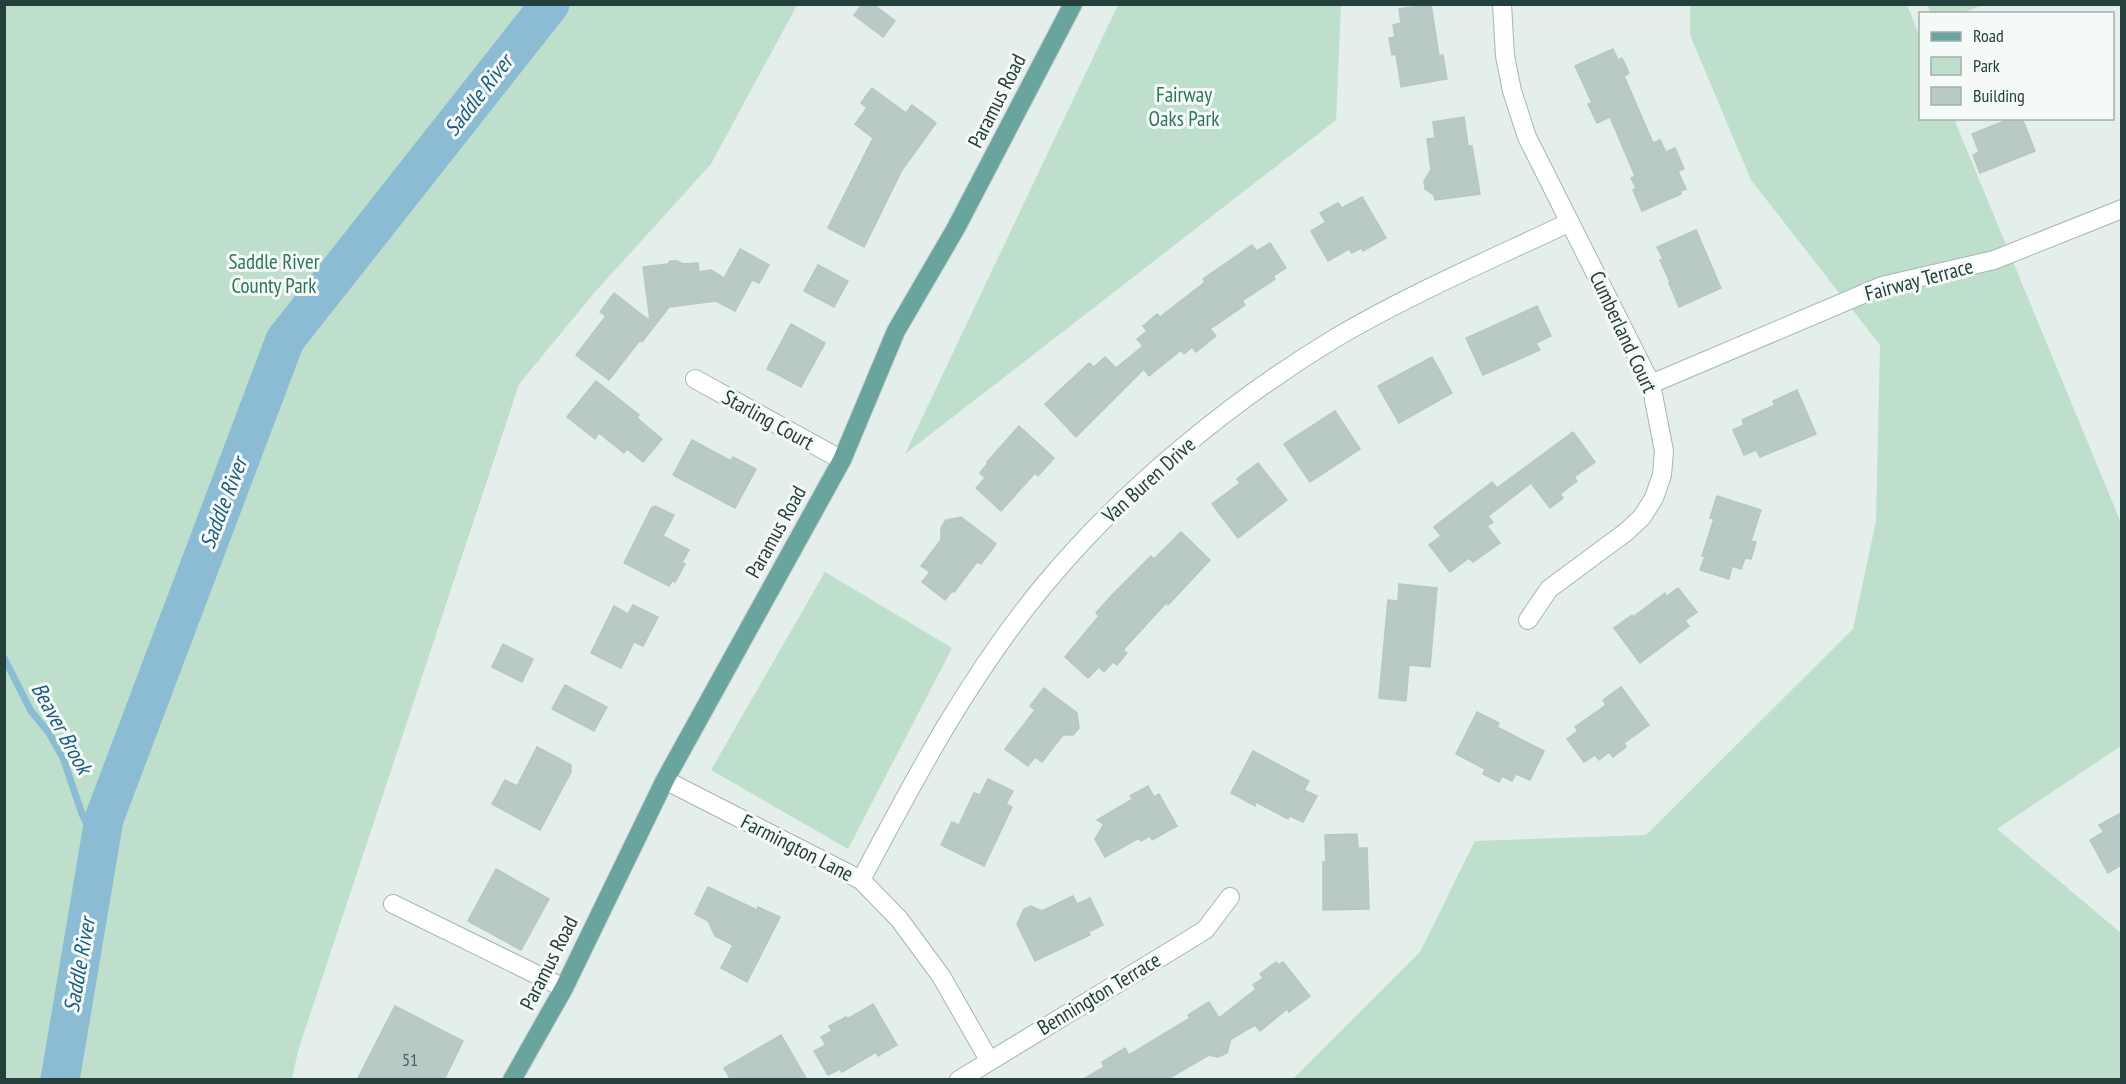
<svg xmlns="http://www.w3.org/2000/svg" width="2126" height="1084" font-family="'PT Sans Narrow',sans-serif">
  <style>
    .green { fill: #bddfcc }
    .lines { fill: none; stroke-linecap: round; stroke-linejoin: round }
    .stream { stroke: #8cbcd3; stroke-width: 7 }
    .river { stroke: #8cbcd3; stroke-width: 39 }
    .building { fill: #b9c9c5; stroke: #b6c8c4; stroke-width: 1.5 }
    .minor-casing { stroke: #a6b6b3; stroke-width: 20 }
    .major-casing { stroke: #c1cac9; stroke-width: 20 }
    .minor { stroke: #fff; stroke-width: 18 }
    .major { stroke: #69a49f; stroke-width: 18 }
    .labels { text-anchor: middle; stroke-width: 6; stroke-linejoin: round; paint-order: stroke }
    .number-label { font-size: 18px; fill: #48625f }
    .park-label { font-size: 21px; fill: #2d7757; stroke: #f5faf8 }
    .street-label { font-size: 21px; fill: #23403d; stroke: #f5faf8 }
    .water-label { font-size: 22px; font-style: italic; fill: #1c5c7d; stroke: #f5faf8 }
  </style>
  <rect width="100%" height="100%" fill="#e4eeeb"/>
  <g class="green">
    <path d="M4 5H797L711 164 595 292 519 384 298 1051 292 1079H5Z"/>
    <path d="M1118 5H1341L1336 120 905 454Z"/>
    <path d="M1690 5H1907L1920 37V118L1954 119 2121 523V746L1997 829 2121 933V1079L1292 1080 1420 952 1475 841 1646 835 1853 629 1876 521 1880 345 1751 180 1690 35Z"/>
    <path d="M1927 5H1983L1962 13H1931Z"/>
    <path d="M825 572 952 648 848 849 711 770Z"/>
  </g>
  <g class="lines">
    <path class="stream" d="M4 658 31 711 49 733 63 758 82 814 99 849"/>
    <path class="river" d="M60 1080 104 819 285 340 550 4"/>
  </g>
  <g class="building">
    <path d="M862 4H873L895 21 883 37 854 15Z"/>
    <path d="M1431 4 1439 56 1443 55 1447 79 1401 87 1396 54 1392 55 1389 38 1395 37 1393 25 1401 23 1399 9Z"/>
    <path d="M1613 49 1618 60 1622 58 1629 73 1624 76 1653 143 1660 140 1666 152 1675 148 1684 169 1678 171 1686 189 1680 191 1681 194 1642 211 1633 190 1636 188 1631 178 1635 176 1610 117 1597 123 1588 104 1592 103 1575 66Z"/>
    <path d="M872 88 906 113 912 105 936 123 902 170 864 247 828 228 873 138 855 124 867 108 861 103Z"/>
    <path d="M1464 117 1468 146H1472L1480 194 1435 200 1434 195 1425 189 1424 181 1431 170 1427 139 1435 138 1433 122Z"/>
    <path d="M2012 118H2022L2035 151 1980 173 1973 155 1979 152 1972 134Z"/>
    <path d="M1362 197 1386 238 1363 251 1361 248 1352 253 1349 249 1328 261 1311 231 1326 222 1320 213 1338 203 1342 208Z"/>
    <path d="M1696 230 1721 288 1679 307 1669 283 1670 282 1660 260 1663 259 1657 247Z"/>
    <path d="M1270 243 1286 268 1273 276 1275 279 1242 301 1245 305 1210 329 1216 336 1196 352 1192 347 1184 354 1181 350 1149 376 1144 369 1076 437 1045 404 1089 363 1094 367 1105 357 1116 368 1143 346 1137 339 1147 331 1143 326 1157 314 1160 317 1205 282 1203 279 1252 245 1257 251Z"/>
    <path d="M740 249 769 265 759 283 752 280 735 311 716 301 669 307 642 342 640 340 609 380 576 355 606 316 600 312 614 293 650 321 643 267 668 264 670 261H677L683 264 698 263 699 272 711 270 724 278Z"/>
    <path d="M818 265 848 281 834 307 804 291Z"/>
    <path d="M1537 306 1551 336 1536 343 1540 350 1483 375 1466 338Z"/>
    <path d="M791 324 825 343 801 387 767 369Z"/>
    <path d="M1432 357 1452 393 1399 423 1378 386Z"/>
    <path d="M596 381 639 415 637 418 662 439 643 462 627 449 624 453 599 433 595 439 567 417Z"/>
    <path d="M1797 390 1816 434 1760 457 1756 450 1744 455 1733 430 1744 425 1742 420 1775 405 1773 401Z"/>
    <path d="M1335 411 1360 449 1310 482 1284 444Z"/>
    <path d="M1019 426 1054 458 1038 476 1035 473 1001 511 976 488 985 478 980 473 988 463 987 462Z"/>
    <path d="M1573 432 1595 462 1574 477 1577 481 1560 494 1563 498 1550 508 1531 483 1488 516 1493 522 1487 526 1500 543 1473 562 1469 558 1450 572 1429 545 1441 536 1434 527 1492 482 1497 488Z"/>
    <path d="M692 440 731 461 733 457 756 469 735 508 673 475Z"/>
    <path d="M1258 463 1287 500 1238 538 1212 504 1240 483 1237 479Z"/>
    <path d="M1717 496 1761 510 1751 541 1756 542 1751 559 1745 558 1741 569 1732 566 1729 579 1700 570 1705 556H1702L1714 519 1710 518Z"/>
    <path d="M655 506 674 515 663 536 689 550 682 562 685 564 675 582 672 581 669 586 624 563 652 507 654 508Z"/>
    <path d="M961 517 996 544 981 564 977 562 954 592 952 591 945 600 922 582 930 572 921 566 941 540V528L946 520Z"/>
    <path d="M1181 532 1210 560 1168 605 1166 603 1123 650 1127 653 1117 665 1113 662 1104 672 1099 667 1088 678 1065 657 1099 616 1096 613 1112 595 1151 556 1154 559Z"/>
    <path d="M1399 584 1437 588 1430 667 1409 665 1406 701 1379 698 1388 600 1398 601Z"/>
    <path d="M1678 588 1697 612 1685 621 1689 626 1640 663 1614 628 1632 615 1633 617 1665 593 1666 597Z"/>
    <path d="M633 605 658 617 643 646 634 642 621 668 591 653 614 606 628 614Z"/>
    <path d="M503 644 533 659 522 682 492 667Z"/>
    <path d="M565 685 607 707 594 731 552 709Z"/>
    <path d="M1621 687 1649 725 1624 743 1626 747 1613 757 1609 752 1599 760 1595 755 1584 762 1567 739 1578 731 1575 727 1606 705 1603 700Z"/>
    <path d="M1044 688 1077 713 1079 728 1073 735H1063L1042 762 1035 757 1028 766 1005 749 1035 710 1030 706Z"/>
    <path d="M1477 712 1499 723 1497 727 1544 751 1530 780 1516 774 1512 781 1502 776 1499 782 1483 774 1485 769 1456 754Z"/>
    <path d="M537 747 571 765V772L540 830 492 804 505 780 517 786Z"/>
    <path d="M1253 751 1309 781 1304 790 1317 796 1303 822 1290 816 1288 819 1256 802 1255 806 1231 793Z"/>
    <path d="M988 779 1013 791 1006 804 1012 807 984 866 941 845 952 822 959 825 974 793 980 795Z"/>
    <path d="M1148 786 1154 797 1159 794 1177 826 1152 840 1150 836 1141 841 1139 838 1105 857 1095 839 1104 824 1097 820 1133 799 1130 796Z"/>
    <path d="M2121 813V865L2108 873 2090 840 2104 832 2099 825Z"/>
    <path d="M1357 834 1358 848H1367L1369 909 1323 910V862H1326L1325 835Z"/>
    <path d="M496 869 549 899 521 950 468 921Z"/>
    <path d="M708 887 757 910 758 907 780 917 747 982 721 968 733 945 715 936 708 921 695 914Z"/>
    <path d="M1073 896 1077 904 1090 898 1103 925 1088 932 1090 935 1035 961 1017 924 1024 909 1031 906 1042 911Z"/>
    <path d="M1276 962 1278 965 1283 962 1310 996 1289 1012 1287 1009 1260 1031 1255 1025 1231 1039 1227 1053 1218 1057 1209 1055 1166 1080H1082L1104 1067 1102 1062 1125 1048 1129 1055 1190 1018 1188 1015 1209 1002 1219 1018 1256 989 1253 985 1263 978 1260 974Z"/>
    <path d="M873 1004 897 1045 878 1056 876 1052 842 1072 840 1069 828 1075 814 1051 826 1045 821 1037 832 1031 829 1026 846 1017 847 1019Z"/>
    <path d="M395 1006 463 1041 444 1080H357Z"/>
    <path d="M781 1035 807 1080H731L724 1068Z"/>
  </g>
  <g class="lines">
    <g class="minor-casing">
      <g id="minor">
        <path d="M1502 4 1505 56 1512 91 1527 137 1651 384 1664 451 1662 475 1654 498 1642 517 1626 532 1549 589 1528 620"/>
        <path d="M695 379 842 460"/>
        <path d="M1651 384 1882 286 1994 260 2122 209"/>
        <path d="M665 780 861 880 899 919 941 976 989 1060"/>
        <path d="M861 880C915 778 970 674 1045 584 1124 489 1232 400 1337 337 1412 293 1492 259 1570 222"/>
        <path d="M393 904 564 988"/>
        <path d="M959 1080 1205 930 1230 897"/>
      </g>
    </g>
    <g class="major-casing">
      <path id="major" d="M512 1080 564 988 665 780 842 460 896 331 956 228 1073 4"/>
    </g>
    <use href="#minor" class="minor"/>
    <use href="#major" class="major"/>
  </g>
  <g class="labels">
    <g class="number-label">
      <text x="410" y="1066">51</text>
    </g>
    <g class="park-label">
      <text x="1184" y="102">Fairway<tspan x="1184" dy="24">Oaks Park</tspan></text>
      <text x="274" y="269">Saddle River<tspan x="274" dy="24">County Park</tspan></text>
    </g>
    <g class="street-label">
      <text transform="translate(997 101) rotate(-63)" y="7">Paramus Road</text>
      <text transform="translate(1919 280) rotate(-15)" y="7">Fairway Terrace</text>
      <text transform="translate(1623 332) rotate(65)" y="7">Cumberland Court</text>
      <text transform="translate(768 420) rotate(29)" y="7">Starling Court</text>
      <text transform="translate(1149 480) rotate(-42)" y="7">Van Buren Drive</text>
      <text transform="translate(776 532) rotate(-61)" y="7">Paramus Road</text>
      <text transform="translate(797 848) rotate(27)" y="7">Farmington Lane</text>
      <text transform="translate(549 963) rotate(-63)" y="7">Paramus Road</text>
      <text transform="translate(1099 994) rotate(-31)" y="7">Bennington Terrace</text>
    </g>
    <g class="water-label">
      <text transform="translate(478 95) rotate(-52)" y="8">Saddle River</text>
      <text transform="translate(223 503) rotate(-69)" y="8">Saddle River</text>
      <text transform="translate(62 728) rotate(61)" y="8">Beaver Brook</text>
      <text transform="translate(79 965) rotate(-80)" y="8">Saddle River</text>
    </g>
  </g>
  <rect width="2126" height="1084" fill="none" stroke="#23403d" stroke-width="12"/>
  <rect x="1919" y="12" width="195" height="108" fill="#f5faf8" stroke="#a1b0ad" stroke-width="1.5"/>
  <rect x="1931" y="32" width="30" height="9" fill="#69a49f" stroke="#a1b0ad" stroke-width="1.5"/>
  <text x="1973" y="42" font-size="18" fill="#23403d">Road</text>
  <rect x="1931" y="57" width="30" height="18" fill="#bddfcc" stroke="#a1b0ad" stroke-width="1.5"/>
  <text x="1973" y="72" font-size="18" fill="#23403d">Park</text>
  <rect x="1931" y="87" width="30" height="18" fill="#b9c9c5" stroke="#a1b0ad" stroke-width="1.5"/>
  <text x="1973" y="102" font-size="18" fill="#23403d">Building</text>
</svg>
